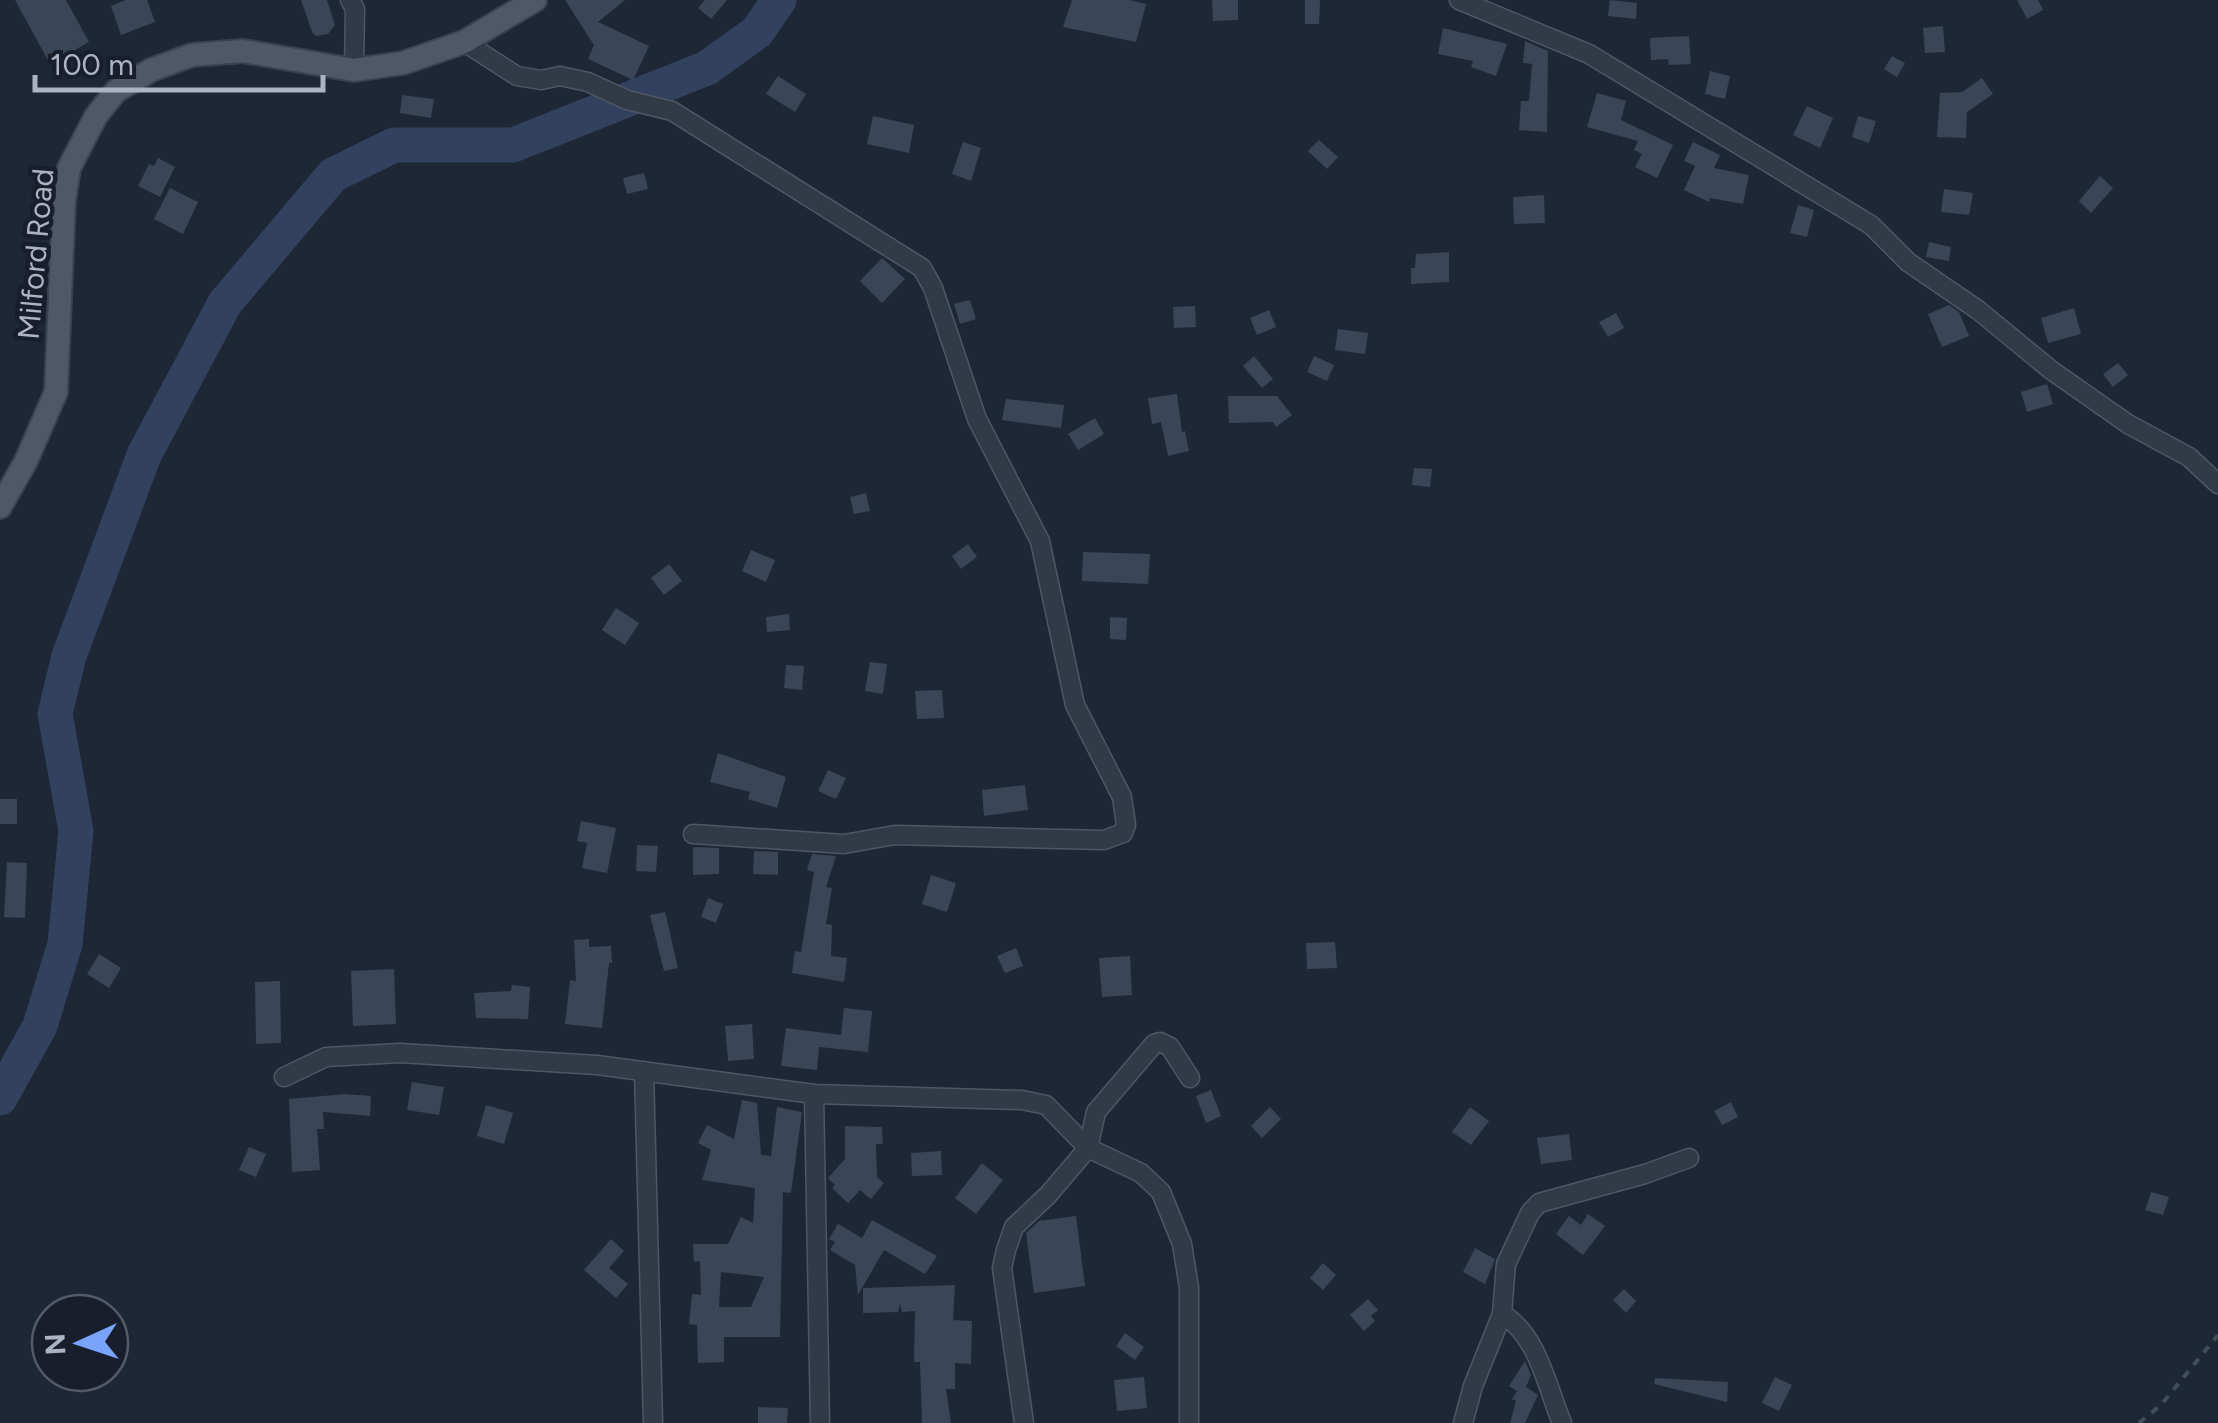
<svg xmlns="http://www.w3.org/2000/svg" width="2218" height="1423" font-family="Figtree,sans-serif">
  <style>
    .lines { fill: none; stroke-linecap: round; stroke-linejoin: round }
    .river { stroke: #31415e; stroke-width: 35 }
    .building { fill: #3a4557; fill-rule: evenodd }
    .minor-casing { stroke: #4f5665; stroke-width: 21 }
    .major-casing { stroke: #3b4250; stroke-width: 26 }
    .path { stroke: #3e5055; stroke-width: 4; stroke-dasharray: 8 8; stroke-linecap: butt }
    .minor { stroke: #323947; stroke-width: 18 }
    .major { stroke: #4f5867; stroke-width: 22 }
    .labels { text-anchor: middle; stroke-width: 9; stroke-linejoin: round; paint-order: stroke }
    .street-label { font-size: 30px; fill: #abb3c4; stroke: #181e2b }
  </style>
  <rect width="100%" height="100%" fill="#1e2736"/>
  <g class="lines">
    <path class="river" d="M0 1098 40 1026 65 944 76 831 55 714 69 656 144 455 225 303 333 175 394 145H513L707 68 757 32 779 0"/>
  </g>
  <g class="building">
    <path d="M15 0H66L89 42 50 64Z"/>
    <path d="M126 0H147L155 22 121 35 111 6Z"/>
    <path d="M301 0H327L335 25 328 34 316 36 312 32Z"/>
    <path d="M565 0H625L598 22 649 46 633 80 588 59 594 45Z"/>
    <path d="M705 0H727L711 19 698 8Z"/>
    <path d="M1072 0H1130L1146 4 1136 42 1063 27Z"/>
    <path d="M1212 0H1238V20L1213 21Z"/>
    <path d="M1305 0H1320L1319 24H1305Z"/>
    <path d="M1610 0 1637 3 1636 19 1608 16Z"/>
    <path d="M2017 0H2038L2043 10 2027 19Z"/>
    <path d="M1943 26 1945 52 1925 53 1923 28Z"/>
    <path d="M1443 28 1507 44 1496 76 1471 67 1473 61 1438 54Z"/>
    <path d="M1689 36 1691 64 1669 65 1668 59 1651 60 1650 38Z"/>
    <path d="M1525 41 1548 51 1547 132 1519 130 1521 101H1529L1532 64 1523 63Z"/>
    <path d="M1892 56 1905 63 1897 77 1884 69Z"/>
    <path d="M1710 71 1730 76 1725 99 1705 94Z"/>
    <path d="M778 76 806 94 795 112 766 94Z"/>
    <path d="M1982 78 1993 94 1967 112 1966 138 1937 137 1940 93 1962 92Z"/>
    <path d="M1597 93 1626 101 1621 120 1673 145 1657 178 1635 167 1642 154 1634 150 1638 141 1587 127Z"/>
    <path d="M402 95 434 99 431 118 400 113Z"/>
    <path d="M1807 106 1833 118 1820 148 1793 135Z"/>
    <path d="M873 116 914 125 909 153 867 144Z"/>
    <path d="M1858 116 1876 121 1869 143 1852 137Z"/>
    <path d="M1319 140 1338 157 1327 169 1308 151Z"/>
    <path d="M963 142 981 148 971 181 952 174Z"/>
    <path d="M1693 142 1720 155 1714 168 1749 175 1743 204 1710 198 1709 202 1684 190 1695 166 1684 161Z"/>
    <path d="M158 158 175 167 160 197 138 186 149 164 154 166Z"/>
    <path d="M644 173 648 189 627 194 623 178Z"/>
    <path d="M2100 176 2113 188 2091 213 2079 201Z"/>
    <path d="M170 188 198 202 183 234 154 219Z"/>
    <path d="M1944 189 1973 193 1969 215 1941 212Z"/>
    <path d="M1544 195 1545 223 1514 224 1513 197Z"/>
    <path d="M1798 205 1814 210 1807 237 1790 233Z"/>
    <path d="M1929 242 1951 247 1949 261 1926 257Z"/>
    <path d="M1449 252V282L1411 284V268H1415L1416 254Z"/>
    <path d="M882 258 905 279 882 303 860 281Z"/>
    <path d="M970 300 976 319 960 324 954 304Z"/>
    <path d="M1949 305 1959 312 1969 336 1942 347 1928 314Z"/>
    <path d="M1195 306 1196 327 1174 328 1173 307Z"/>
    <path d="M2074 308 2081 334 2048 343 2041 318Z"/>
    <path d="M1269 310 1276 327 1257 335 1250 318Z"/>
    <path d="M1616 313 1624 328 1608 337 1599 322Z"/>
    <path d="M1338 329 1368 333 1365 354 1335 350Z"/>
    <path d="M1254 356 1273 379 1262 388 1243 366Z"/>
    <path d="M1314 356 1334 365 1327 381 1307 372Z"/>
    <path d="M2118 363 2128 375 2113 387 2103 374Z"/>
    <path d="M2047 384 2053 404 2027 412 2021 392Z"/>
    <path d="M1177 394 1182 432 1185 431 1189 451 1168 456 1161 422 1152 424 1148 398Z"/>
    <path d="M1228 396H1277L1292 415 1276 427 1273 422 1229 423Z"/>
    <path d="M1006 399 1064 405 1061 428 1002 420Z"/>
    <path d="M1095 418 1104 434 1078 450 1068 434Z"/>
    <path d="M1414 468 1432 469 1430 487 1412 485Z"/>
    <path d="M866 493 870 511 854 514 850 497Z"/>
    <path d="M968 544 977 557 961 569 952 556Z"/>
    <path d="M751 550 775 560 766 582 742 571Z"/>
    <path d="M1083 552 1150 554 1148 584 1082 581Z"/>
    <path d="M669 564 682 581 664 595 651 578Z"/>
    <path d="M616 608 639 623 625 645 602 630Z"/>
    <path d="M789 614 790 630 767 632 766 617Z"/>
    <path d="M1110 617 1127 618 1126 640 1110 639Z"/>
    <path d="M870 662 887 664 883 694 865 691Z"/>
    <path d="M786 665 804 666 802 690 784 688Z"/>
    <path d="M942 690 944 718 917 719 915 691Z"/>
    <path d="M718 753 786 777 777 808 748 799 750 792 710 782Z"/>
    <path d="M828 770 846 778 836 799 818 791Z"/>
    <path d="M1025 785 1028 810 984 816 982 790Z"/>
    <rect x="0" y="799" width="17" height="25"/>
    <path d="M581 821 616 828 607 873 582 868 587 843 577 841Z"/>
    <path d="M637 845 658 846 656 872 636 871Z"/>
    <path d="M693 847 719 848V874L693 875Z"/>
    <path d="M754 851 778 852V875L753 874Z"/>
    <path d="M812 854 836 856 826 887 832 888 826 924 832 925 831 956 847 958 844 982 792 973 795 951 801 952 814 872 807 870Z"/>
    <path d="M7 862 27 863 25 918 4 917Z"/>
    <path d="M931 875 956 883 947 912 922 904Z"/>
    <path d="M708 898 723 904 716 923 701 917Z"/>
    <path d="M665 912 678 968 664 971 650 915Z"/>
    <path d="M589 939V947L611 946 612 963H609L602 1028 565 1024 570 980 576 981 574 940Z"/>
    <path d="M1335 942 1337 968 1307 969 1306 943Z"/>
    <path d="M1016 948 1023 966 1005 973 997 956Z"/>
    <path d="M99 954 121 968 109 988 87 974Z"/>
    <path d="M1130 956 1132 995 1102 997 1099 958Z"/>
    <path d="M394 969 396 1024 353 1026 351 971Z"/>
    <path d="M280 981 281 1043 256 1044 255 982Z"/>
    <path d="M512 985 530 987 528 1019 476 1018 474 993 511 991Z"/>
    <path d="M844 1008 872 1011 868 1052 819 1047 817 1070 781 1066 786 1028 841 1035Z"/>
    <path d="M752 1024 754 1059 728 1061 725 1026Z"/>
    <path d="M412 1082 444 1087 439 1115 407 1110Z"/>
    <path d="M1211 1090 1221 1116 1206 1123 1196 1096Z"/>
    <path d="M345 1094 371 1096 370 1116 323 1112 324 1129H317L320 1170 292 1172 289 1099Z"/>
    <path d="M742 1100 757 1103 761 1155 771 1156 777 1107 802 1112 791 1193 783 1192 780 1337H724V1362L698 1363 697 1325 689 1324 692 1294 701 1295 700 1261 694 1262 693 1244H728L741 1217 753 1223 755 1188 702 1180 711 1150 698 1143 707 1125 734 1139ZM721 1272 764 1277 751 1307H719Z"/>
    <path d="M1731 1102 1738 1117 1722 1125 1714 1111Z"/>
    <path d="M486 1105 513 1113 504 1144 477 1136Z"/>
    <path d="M1270 1107 1281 1119 1262 1138 1251 1126Z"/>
    <path d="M1470 1107 1489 1121 1471 1145 1452 1132Z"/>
    <path d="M845 1126 882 1127 883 1144H876L877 1177 884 1183 871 1199 860 1190 848 1203 832 1188 835 1185 828 1178 845 1159Z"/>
    <path d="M1569 1134 1572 1160 1541 1164 1537 1138Z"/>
    <path d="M249 1147 266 1154 256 1177 239 1170Z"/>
    <path d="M941 1151 942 1175 912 1176 911 1153Z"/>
    <path d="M982 1163 1003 1180 976 1214 955 1198Z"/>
    <path d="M2151 1192 2169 1197 2163 1215 2145 1210Z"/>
    <path d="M1588 1214 1605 1226 1583 1255 1556 1234 1569 1216 1581 1225Z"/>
    <path d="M1076 1216 1085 1286 1034 1293 1026 1233 1039 1221Z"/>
    <path d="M872 1220 937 1256 925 1274 884 1250 858 1295 855 1265 830 1250 835 1242 829 1239 838 1224 862 1238Z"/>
    <path d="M611 1239 624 1251 609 1268 628 1284 616 1298 584 1270Z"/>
    <path d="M1475 1248 1495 1259 1485 1284 1463 1272Z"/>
    <path d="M1323 1263 1336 1275 1323 1290 1310 1278Z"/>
    <path d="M955 1285 953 1320 972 1321 971 1364 955 1363V1389H946L951 1423H922L920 1362H914L915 1311 902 1312 900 1303 898 1312 863 1313V1288Z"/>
    <path d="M1624 1289 1636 1301 1626 1313 1613 1300Z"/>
    <path d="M1368 1299 1378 1310 1371 1316 1375 1321 1364 1331 1350 1315Z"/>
    <path d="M1125 1333 1144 1347 1135 1360 1116 1346Z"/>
    <path d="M1525 1361 1531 1375 1526 1387 1538 1395 1525 1423H1510L1516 1401 1512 1399 1517 1391 1509 1386Z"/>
    <path d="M1144 1377 1147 1408 1117 1411 1114 1380Z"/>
    <path d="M1775 1377 1792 1385 1779 1411 1762 1403Z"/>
    <path d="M1655 1378 1728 1382 1727 1402 1654 1384Z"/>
    <path d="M758 1407 788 1408 787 1423H758Z"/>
  </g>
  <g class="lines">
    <g class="minor-casing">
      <g id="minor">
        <path d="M350 0 355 9 354 70"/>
        <path d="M1459 0 1589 54 1871 225 1908 262 1978 310 2051 370 2128 424 2189 457 2218 484"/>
        <path d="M464 42 517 76 541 80 560 76 588 82 627 100 672 111 922 268 933 288 977 419 1040 541 1075 705 1122 797 1126 825 1123 833 1104 840 895 835 844 844 693 834"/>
        <path d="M644 1071 653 1423"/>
        <path d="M284 1077 326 1057 400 1053 597 1065 814 1094 1022 1100 1046 1105 1088 1148 1141 1173 1161 1192 1182 1244 1189 1288V1423"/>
        <path d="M814 1094 820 1423"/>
        <path d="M1502 1314 1506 1264 1530 1213 1539 1203 1645 1174 1689 1158"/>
        <path d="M1024 1423 1002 1268 1006 1250 1014 1227 1048 1195 1088 1148 1096 1112 1154 1044 1160 1042 1170 1047 1190 1078"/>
        <path d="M1463 1423 1473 1386 1502 1314C1538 1335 1547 1387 1562 1423"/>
      </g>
    </g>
    <g class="major-casing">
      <path id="major" d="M0 507 26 461 56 392 64 201 69 168 96 116 116 91 151 70 192 55 243 51 354 70 403 63 464 42 535 0"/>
    </g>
    <path class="path" d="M2139 1423 2161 1405 2218 1335"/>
    <use href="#minor" class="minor"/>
    <use href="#major" class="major"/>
  </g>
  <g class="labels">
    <g class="street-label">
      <text transform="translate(36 254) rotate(-85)" y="10">Milford Road</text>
    </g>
  </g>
  <g transform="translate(80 1343) rotate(267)"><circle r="48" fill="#181e2b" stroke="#535a68" stroke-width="2.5"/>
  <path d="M0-8L18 38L0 25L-18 38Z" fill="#7aa3fb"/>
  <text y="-15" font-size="28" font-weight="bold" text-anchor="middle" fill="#abb3c4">N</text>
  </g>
  <path d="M35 75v15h288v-15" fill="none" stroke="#abb3c4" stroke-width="5"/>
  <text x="50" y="75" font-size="30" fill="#abb3c4" stroke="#181e2b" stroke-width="8" paint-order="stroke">100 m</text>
</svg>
